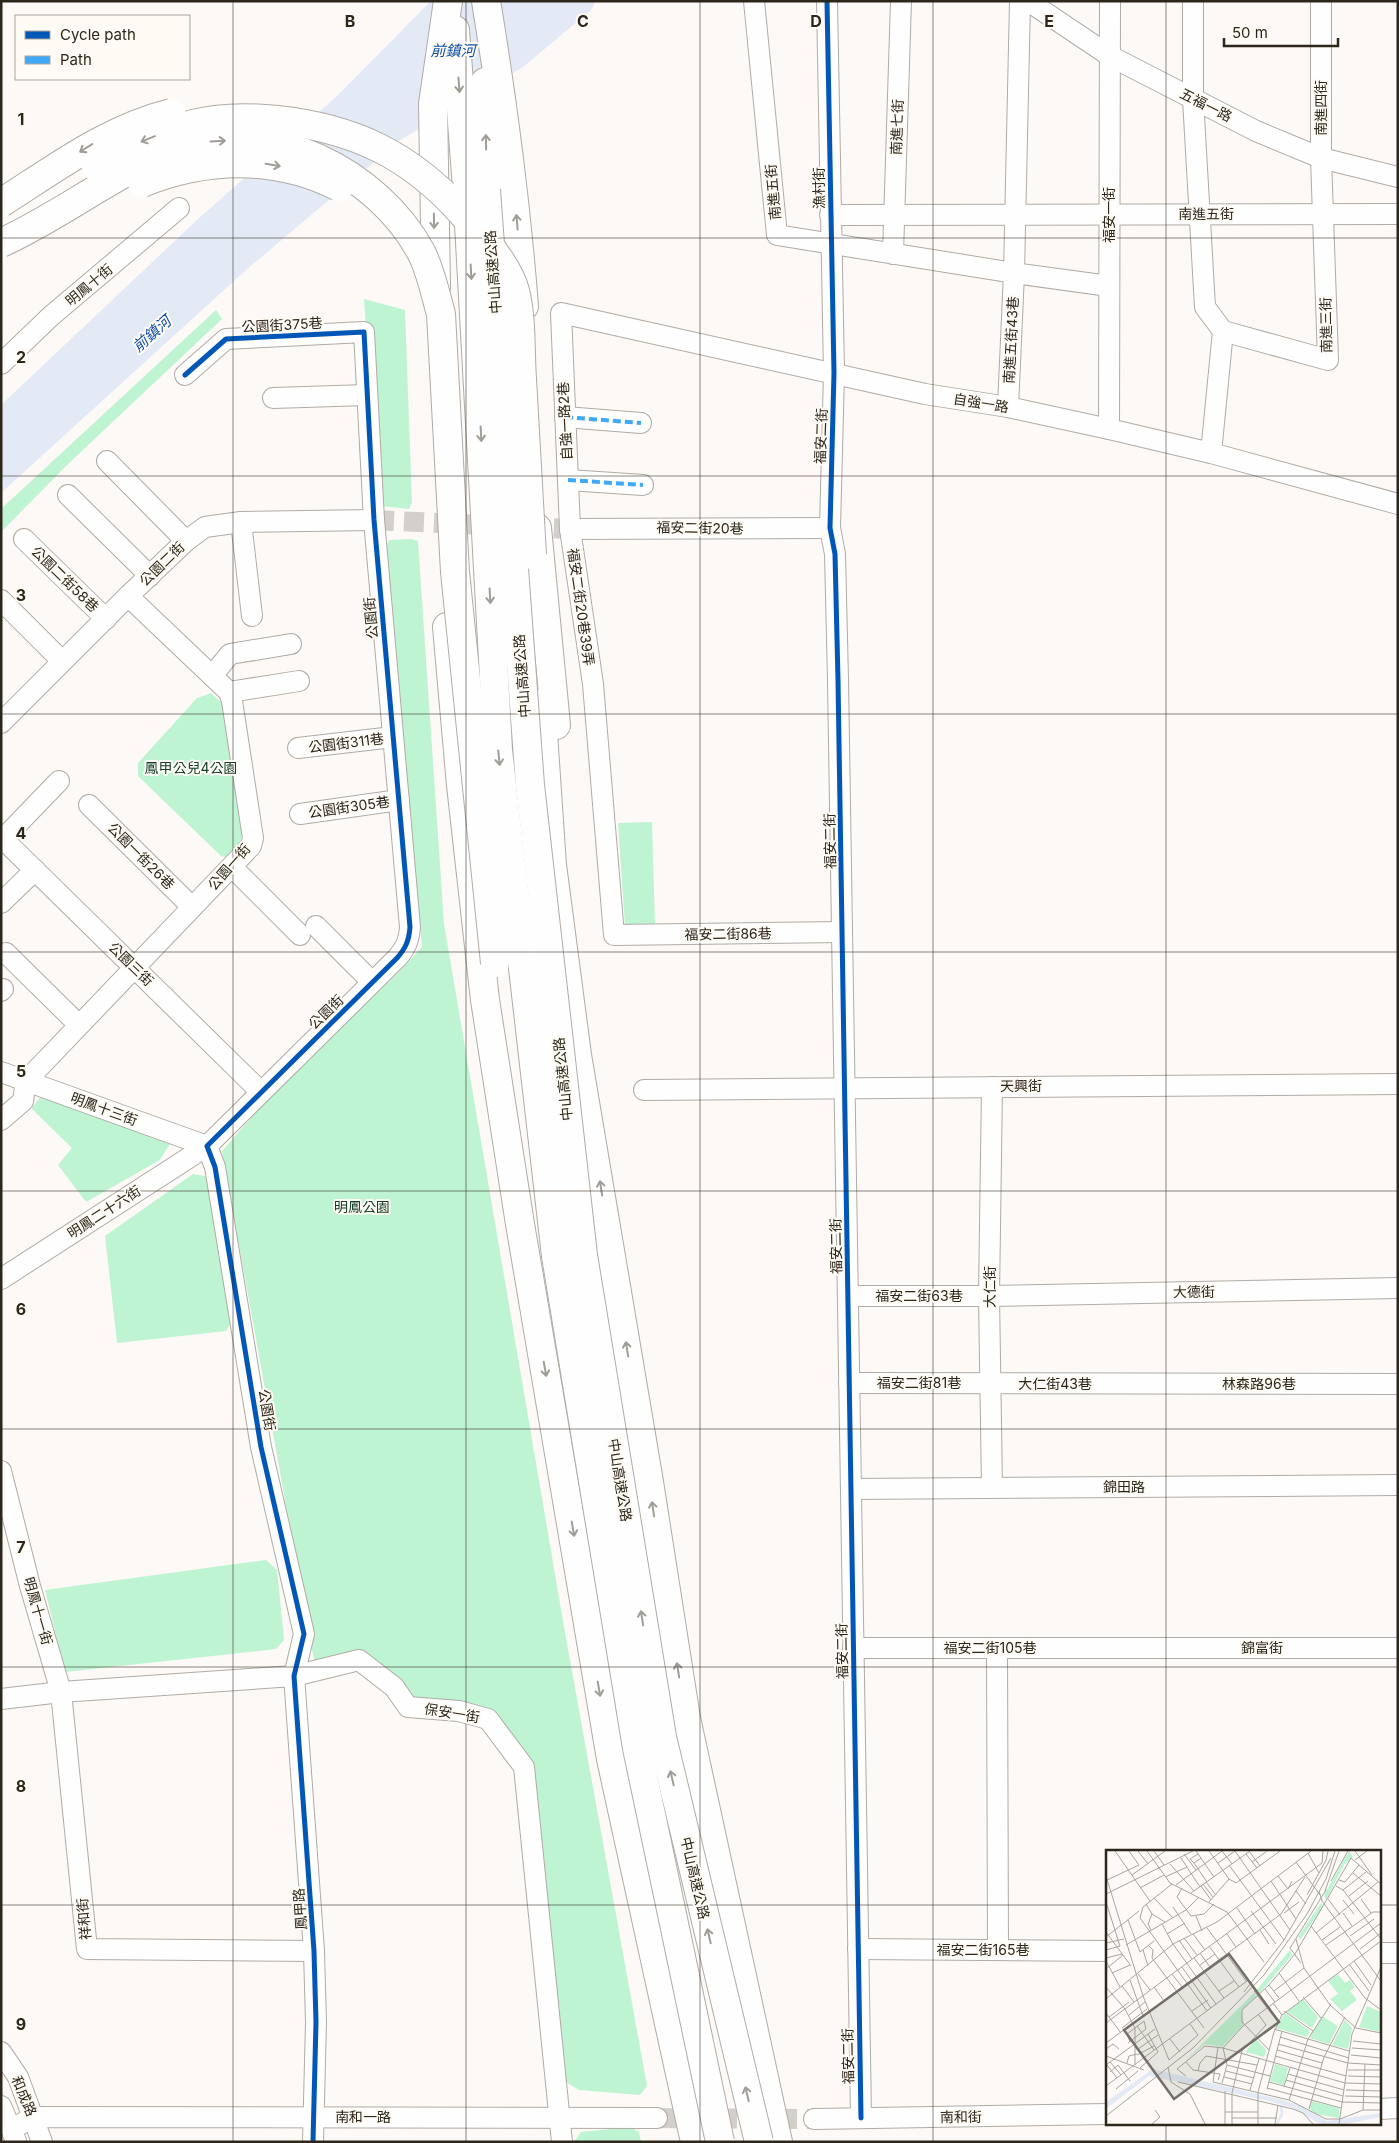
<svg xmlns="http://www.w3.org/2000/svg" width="1399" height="2143" font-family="Inter,'Noto Sans TC',sans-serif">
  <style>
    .green { fill: #bef4d2 }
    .water { fill: #e3eaf5 }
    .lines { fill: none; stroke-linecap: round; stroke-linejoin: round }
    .minor-tunnel { stroke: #d3cfca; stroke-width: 20; stroke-dasharray: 20 10; stroke-linecap: butt }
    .minor-casing { stroke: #b0aba5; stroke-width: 22 }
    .highway-casing { stroke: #b0aba5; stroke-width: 30 }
    .minor { stroke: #fffefe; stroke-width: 20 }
    .highway { stroke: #fffefe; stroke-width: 28 }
    .highway-bridge-casing { stroke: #b0aba5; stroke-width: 30; stroke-linecap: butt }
    .highway-bridge { stroke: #fffefe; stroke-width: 28 }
    .quiet { stroke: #3fa9f5; stroke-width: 4; stroke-dasharray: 8 4; stroke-linecap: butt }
    .cycleway-casing { stroke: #fefaf4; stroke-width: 8 }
    .cycleway { stroke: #0057b8; stroke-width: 5 }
    .oneway { stroke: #a09d97 }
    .grid { fill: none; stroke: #2d261a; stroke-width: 1; stroke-opacity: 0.55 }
    .labels { text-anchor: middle; stroke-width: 4; stroke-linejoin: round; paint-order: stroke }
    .street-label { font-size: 14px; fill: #2d261a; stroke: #fefaf4 }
    .park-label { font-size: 14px; fill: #154029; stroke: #fefaf4 }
    .water-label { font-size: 15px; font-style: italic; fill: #0f4ea8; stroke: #fefaf4 }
    .inset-river { fill: none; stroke: #e3eaf5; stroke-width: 2.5 }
    .inset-road { fill: none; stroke: #a9a59e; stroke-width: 1 }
    .view { fill: #757067; fill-opacity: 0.15; stroke: #757067; stroke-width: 2.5 }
    .inset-edge { fill: none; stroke: #2d261a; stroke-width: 2.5 }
    .grid-label { font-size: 16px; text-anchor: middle; font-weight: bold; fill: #2d261a; stroke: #fefaf4; stroke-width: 4; stroke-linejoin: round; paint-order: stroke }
  </style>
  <rect width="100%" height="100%" fill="#fcf9f6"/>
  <g class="green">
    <path d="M364 299 405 310 412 503 409 509 380 506 377 500Z"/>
    <path d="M216 310 222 319 68 464 1 532V509Z"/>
    <path d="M411 539 418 541 444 924 564 1627 647 2086 640 2095 579 2090 566 2082 522 1749 488 1715 417 1700 361 1649 314 1660 222 1151 288 1076 398 973 422 947 386 548 389 540Z"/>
    <path d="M211 693 224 705 242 834 239 848 229 858 221 856 138 776V763L197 698Z"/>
    <path d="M652 822 655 925 625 926 618 823Z"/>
    <path d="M42 1096 171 1142 160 1160 86 1202 58 1165 72 1148 31 1108Z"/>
    <path d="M193 1174 210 1177 233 1318 226 1331 117 1343 105 1236Z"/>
    <path d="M266 1560 277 1570 284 1640 276 1649 65 1672 45 1590Z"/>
    <path d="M630 2127 639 2132 641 2142H574L581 2132Z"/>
  </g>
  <path class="water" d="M431 1H596L591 10 523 67 399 141 246 270 1 493V405L198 219 335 98Z"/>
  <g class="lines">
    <g class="minor-tunnel">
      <path d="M374 520 570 529"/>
      <path d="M657 2118 814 2119"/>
    </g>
    <g class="minor-casing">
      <g id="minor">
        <path d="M754 1 777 235 1014 273 1109 286"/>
        <path d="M827 1 834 373 830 528 835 554 838 680 861 2118"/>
        <path d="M1028 1 1110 56 1256 131 1321 158 1398 177"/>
        <path d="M1193 1V99L1205 307 1223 331 1328 360 1321 158V1"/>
        <path d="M830 215 1398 214"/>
        <path d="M893 254 901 1"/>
        <path d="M1 364 51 316 179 208"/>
        <path d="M185 375 226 339 364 332 374 520 410 927C409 940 406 948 397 958L207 1146 215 1167 261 1447 304 1634 294 1676 314 1951 316 2022 313 2142"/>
        <path d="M273 398 367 395"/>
        <path d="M1008 407 1014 273 1020 1"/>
        <path d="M565 417 641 423"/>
        <path d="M1109 429 1110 1"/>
        <path d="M1211 453 1223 331"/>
        <path d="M107 461 186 541"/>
        <path d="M568 480 643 485"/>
        <path d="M68 495 150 576"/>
        <path d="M241 522 252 616"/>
        <path d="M570 529 830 528"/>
        <path d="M24 539 106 619"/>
        <path d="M1 600 62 661"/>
        <path d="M212 676 230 654 291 644"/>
        <path d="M229 692 299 681"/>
        <path d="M1 723 128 596 186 541 205 527 241 522 374 520"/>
        <path d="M298 748 393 737"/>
        <path d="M89 805 192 907"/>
        <path d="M300 814 399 800"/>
        <path d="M1 837 260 1091"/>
        <path d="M3 839 59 781"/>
        <path d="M232 867 300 935"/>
        <path d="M1 903 35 870"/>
        <path d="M316 926 372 982"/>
        <path d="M842 932 614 935 593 684 570 529 561 313 925 394 1008 407 1109 429 1211 453 1398 504"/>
        <path d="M6 953 79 1025"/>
        <path d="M1 991 3 989"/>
        <path d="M1 1072 207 1146"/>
        <path d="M992 1087 989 1296 992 1488"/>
        <path d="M644 1090 1398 1084"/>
        <path d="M1 1120 23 1101 26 1081 251 846 253 838 232 701 229 692 128 596"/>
        <path d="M1 1279 207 1146"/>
        <path d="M848 1296H989L1398 1288"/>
        <path d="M849 1383 1398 1384"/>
        <path d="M1 1471 30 1586 61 1692 87 1949 314 1951"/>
        <path d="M851 1489 1398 1485"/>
        <path d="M853 1648H1398"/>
        <path d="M997 1648 998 1950"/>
        <path d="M1 1699 61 1692 294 1676 359 1660 394 1687 408 1707 459 1711 488 1719 524 1767 562 2142"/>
        <path d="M858 1949 1108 1951"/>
        <path d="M1380 1953H1398"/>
        <path d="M1 2052 18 2077 42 2142"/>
        <path d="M1 2106 16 2141"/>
        <path d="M1380 2109 1398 2108"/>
        <path d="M814 2119 1108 2114"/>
        <path d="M12 2129 33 2117 657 2118"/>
      </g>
    </g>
    <g class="highway-casing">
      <g id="highway">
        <path d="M486 1C503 103 516 204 524 306"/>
        <path d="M455 30 467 188"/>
        <path d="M485 82 486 190"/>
        <path d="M436 287 433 104 448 1"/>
        <path d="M537 528 556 725"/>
        <path d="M447 627 461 785 485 1000 520 1224 611 1759 695 2142"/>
        <path d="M541 704 552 865 577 1055 649 1482 686 1718 778 2142"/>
      </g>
    </g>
    <use href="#minor" class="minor"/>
    <use href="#highway" class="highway"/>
    <g class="highway-bridge-casing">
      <g id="highway-bridge">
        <path d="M96 167C127 149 158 132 193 124 221 117 249 117 277 120 353 128 410 155 461 212 478 231 509 266 515 291 522 318 520 350 522 379 525 438 529 496 532 555"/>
        <path d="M142 183C206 157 276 155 339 187"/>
        <path d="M467 188 498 750 556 1256 637 1748 720 2142"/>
        <path d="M486 190 530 785 583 1255 662 1737 759 2142"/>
        <path d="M1 203C56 168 107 129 171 113"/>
        <path d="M1 243C63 215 115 171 179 148 269 117 377 171 421 252 431 271 435 293 441 314L455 572 495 963"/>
      </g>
    </g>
    <use href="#highway-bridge" class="highway-bridge"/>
    <g class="quiet">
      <path d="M565 417 641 423"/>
      <path d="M568 480 643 485"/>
    </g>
    <g class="cycleway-casing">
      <g id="cycleway">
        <path d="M827 1 834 373 830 528 835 554 838 680 861 2118"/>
        <path d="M185 375 226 339 364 332 374 520 410 927C409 940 406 948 397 958L207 1146 215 1167 261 1447 304 1634 294 1676 314 1951 316 2022 313 2142"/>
      </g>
    </g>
    <use href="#cycleway" class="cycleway"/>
  </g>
  <defs><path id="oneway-shaft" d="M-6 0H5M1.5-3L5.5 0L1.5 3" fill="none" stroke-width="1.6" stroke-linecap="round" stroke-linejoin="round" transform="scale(1.25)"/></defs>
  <g class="oneway">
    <use href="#oneway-shaft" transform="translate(459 85) rotate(86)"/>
    <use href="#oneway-shaft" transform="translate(148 139) rotate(158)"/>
    <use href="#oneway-shaft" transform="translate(218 141) rotate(-3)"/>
    <use href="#oneway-shaft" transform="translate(486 142) rotate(-91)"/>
    <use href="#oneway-shaft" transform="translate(86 148) rotate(148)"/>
    <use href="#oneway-shaft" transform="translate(273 165) rotate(9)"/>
    <use href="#oneway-shaft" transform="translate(434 221) rotate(89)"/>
    <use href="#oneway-shaft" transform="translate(517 222) rotate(-95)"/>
    <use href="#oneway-shaft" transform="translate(471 272) rotate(87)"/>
    <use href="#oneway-shaft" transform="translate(481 434) rotate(87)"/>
    <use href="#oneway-shaft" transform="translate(490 596) rotate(87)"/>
    <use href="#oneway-shaft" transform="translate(499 758) rotate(84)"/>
    <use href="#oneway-shaft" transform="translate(601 1188) rotate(-99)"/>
    <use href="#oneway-shaft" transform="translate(627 1349) rotate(-99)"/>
    <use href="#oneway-shaft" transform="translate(545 1369) rotate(80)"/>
    <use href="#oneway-shaft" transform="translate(653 1509) rotate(-99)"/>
    <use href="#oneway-shaft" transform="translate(573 1529) rotate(80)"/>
    <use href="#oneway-shaft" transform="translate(642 1618) rotate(-99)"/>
    <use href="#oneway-shaft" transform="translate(678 1670) rotate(-99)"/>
    <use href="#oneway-shaft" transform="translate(599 1689) rotate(80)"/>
    <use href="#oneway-shaft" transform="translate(672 1778) rotate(-103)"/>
    <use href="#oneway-shaft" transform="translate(709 1936) rotate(-103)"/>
    <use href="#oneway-shaft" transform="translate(747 2094) rotate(-103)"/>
  </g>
  <path class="grid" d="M233 1V2142M466 1V2142M700 1V2142M933 1V2142M1166 1V1852M1 238H1398M1 476H1398M1 714H1398M1 952H1398M1 1191H1398M1 1429H1398M1 1667H1398M1 1905H1108M1380 1905H1398M1166 2124V2142"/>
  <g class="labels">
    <g class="street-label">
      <text transform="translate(1206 105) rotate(27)" y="5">五福一路</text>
      <text transform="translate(1321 108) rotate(-90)" y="5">南進四街</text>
      <text transform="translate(897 127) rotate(-88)" y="5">南進七街</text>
      <text transform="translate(819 188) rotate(-91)" y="5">漁村街</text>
      <text transform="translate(773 192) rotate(-95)" y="5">南進五街</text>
      <text x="1206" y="219">南進五街</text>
      <text transform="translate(1109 215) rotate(-90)" y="5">福安一街</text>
      <text transform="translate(493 272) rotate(-94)" y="5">中山高速公路</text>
      <text transform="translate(89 285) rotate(-40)" y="5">明鳳十街</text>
      <text transform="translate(282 325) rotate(-3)" y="5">公園街375巷</text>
      <text transform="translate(1326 325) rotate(-91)" y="5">南進三街</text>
      <text transform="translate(1011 340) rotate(-87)" y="5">南進五街43巷</text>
      <text transform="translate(981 403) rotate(9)" y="5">自強一路</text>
      <text transform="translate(565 421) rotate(-93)" y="5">自強一路2巷</text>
      <text transform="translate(821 436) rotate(-88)" y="5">福安二街</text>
      <text transform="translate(700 528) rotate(1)" y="5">福安二街20巷</text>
      <text transform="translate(162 564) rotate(-44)" y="5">公園二街</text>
      <text transform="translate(65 579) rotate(44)" y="5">公園二街58巷</text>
      <text transform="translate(581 607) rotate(82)" y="5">福安二街20巷39弄</text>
      <text transform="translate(371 618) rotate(-95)" y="5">公園街</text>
      <text transform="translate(522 676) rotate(-94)" y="5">中山高速公路</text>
      <text transform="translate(346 743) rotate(-7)" y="5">公園街311巷</text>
      <text transform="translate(349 807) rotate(-8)" y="5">公園街305巷</text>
      <text transform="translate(830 841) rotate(-91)" y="5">福安二街</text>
      <text transform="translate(141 856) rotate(45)" y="5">公園一街26巷</text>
      <text transform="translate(229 867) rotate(-49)" y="5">公園一街</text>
      <text transform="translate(728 934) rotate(-1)" y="5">福安二街86巷</text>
      <text transform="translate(131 964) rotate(44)" y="5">公園三街</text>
      <text transform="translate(326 1012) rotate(-44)" y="5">公園街</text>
      <text transform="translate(563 1079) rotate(-96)" y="5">中山高速公路</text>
      <text x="1021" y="1091">天興街</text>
      <text transform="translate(104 1109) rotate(20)" y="5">明鳳十三街</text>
      <text transform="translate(104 1212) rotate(-33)" y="5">明鳳二十六街</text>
      <text transform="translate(836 1246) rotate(-91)" y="5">福安二街</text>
      <text transform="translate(990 1287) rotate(-90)" y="5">大仁街</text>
      <text transform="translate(1194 1292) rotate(-1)" y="5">大德街</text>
      <text x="919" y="1301">福安二街63巷</text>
      <text x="919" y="1388">福安二街81巷</text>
      <text x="1055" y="1389">大仁街43巷</text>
      <text x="1259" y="1389">林森路96巷</text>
      <text transform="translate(267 1410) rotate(81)" y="5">公園街</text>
      <text transform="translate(620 1480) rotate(81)" y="5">中山高速公路</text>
      <text x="1124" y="1492">錦田路</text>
      <text transform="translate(38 1611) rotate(74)" y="5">明鳳十一街</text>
      <text x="990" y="1653">福安二街105巷</text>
      <text x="1262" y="1653">錦富街</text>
      <text transform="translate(842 1651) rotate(-91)" y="5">福安二街</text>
      <text transform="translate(452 1713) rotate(9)" y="5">保安一街</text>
      <text transform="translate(695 1878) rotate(77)" y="5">中山高速公路</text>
      <text transform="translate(300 1909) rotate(-94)" y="5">鳳甲路</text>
      <text transform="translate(84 1919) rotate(-95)" y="5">祥和街</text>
      <text x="983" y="1955">福安二街165巷</text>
      <text transform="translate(848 2056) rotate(-91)" y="5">福安二街</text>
      <text transform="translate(24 2096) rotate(67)" y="5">和成路</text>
      <text x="363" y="2122">南和一路</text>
      <text transform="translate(961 2117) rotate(-1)" y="5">南和街</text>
    </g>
    <g class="park-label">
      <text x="191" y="773">鳳甲公兒4公園</text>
      <text x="362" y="1212">明鳳公園</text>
    </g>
    <g class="water-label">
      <text x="453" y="56">前鎮河</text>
      <text transform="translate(152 334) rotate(-42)" y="5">前鎮河</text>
    </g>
  </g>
  <g transform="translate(1106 1850)">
    <rect width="275" height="275" fill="#fcf9f6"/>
    <path d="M243 1 247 7 238 15 220 50 218 45ZM215 53 217 57 194 90 192 87ZM184 100 186 105 152 145 149 142ZM232 124 239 133 244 130 249 137 244 141 251 150 236 161 224 149 232 144 222 131ZM148 143 150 146 135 161 138 174 116 197 99 194 80 210ZM197 149 212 167 206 178 181 162ZM261 156 275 162V182L253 177ZM179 163 204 181 201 187 170 178ZM216 166 232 176 223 194 204 188ZM239 170 246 178 242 199 226 195ZM150 189 160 200 158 207 139 202ZM169 214 182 218 178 235 164 231ZM205 251 233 258V268L209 264 203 258Z" fill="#bef4d2"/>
    <path d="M47 219 177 250 195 256 221 271 275 263V267L239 274H214L187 258 163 251 43 226 0 259V252Z" fill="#e3eaf5"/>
    <path class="inset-river" d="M171 274 176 264 175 256"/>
    <path class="inset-road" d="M9 1 44 51M32 1 42 14M41 1 64 33 121 62 158 112M48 1 58 15M90 1 108 27M103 1 123 29M116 1 126 14M129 1 184 80M143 1 154 16M249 1 266 25M202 3 213 23M78 4 90 20M140 4 151 18M75 8 94 37M95 8 88 13 101 32M249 10 261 1M146 12 161 1M190 12 214 45M88 13 84 9 92 4M112 13 129 1M64 14 88 41M123 15 178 90 225 8M247 23 275 46M26 25 59 1M0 26 37 146 63 210 92 185 84 174M172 26 182 39 186 31M59 27 81 17M1 30 33 15 23 1M233 30 239 32 253 15M165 31 190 69M225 31 242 1M100 32 110 45M66 34 37 57 34 68 101 161M97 34 107 47M70 35 116 1M95 36 105 50M230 36 237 40 275 89M34 38 58 25M76 38 71 47 85 66 98 64 108 54M237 40 260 22M190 41 200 54M213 41 216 51 275 131M219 41 233 1M85 43 144 1M0 44 87 1M201 45 220 10 222 1M243 46 262 31M48 48 67 68M222 49 234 65M255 49 265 63M237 50 248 64M0 52 14 96 0 100M103 52 123 29 130 33 174 1M40 54 46 64 42 74 45 80M67 57 85 84M131 58 149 84M145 61 170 94M178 63 193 52M237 63 246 76M46 64 59 72M90 66 96 81M22 70 34 102 48 91M56 74 67 94 110 154M205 76 259 148 275 160M101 78 141 132M154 80 163 94M0 82 25 116M210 83 272 32M61 84 79 73M87 84 99 100M121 84 130 97M244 86 268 69M0 87 33 61M78 88 91 105M190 89 198 118 224 155 250 178 275 183M73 90 86 109M216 90 234 77M0 93 18 89M20 95 80 60 93 47M220 95 267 62H275M43 96 47 100 46 108 98 178M103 96 133 137M254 99 275 83M37 100 42 116M94 103 104 117M0 108 16 104M88 108 118 148M0 111 14 137M248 111 265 135M195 113 184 98 220 40M243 114 263 141M94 115 109 104M76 117 105 158M0 119 17 105M6 123 24 115M173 123 193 151M32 124 44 140M66 124 76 137M24 130 37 166M163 135 173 148M16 136 28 152M0 137 19 159 29 178V215M48 137 58 151M159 139 169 152M113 141 128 131M148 141 172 172M168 141 198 118M138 142 178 90M197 147 215 168M0 149 67 94 111 72 205 1M167 153 176 165M86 161 102 150M178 161 207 181M0 163 15 183M23 165 39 152M3 167 23 152M0 173 216 13 217 1M31 176 48 200M16 178 41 159M168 179 243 201M174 187 243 208M64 189 74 202M247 191 275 194M0 193 175 64 199 27M22 193 40 179 38 171 21 184 24 192M172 194 242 213 275 215M112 197 107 232 183 250 220 269H234L257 260H275M117 198 239 233 275 234M246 198 275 200M0 199 7 194 13 199M32 199 52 185M163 200 136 172V160L163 135 189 104 245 8 275 34M171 200 216 213M31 205 48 196M245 205 275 208M0 206 38 220M169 206 240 226M4 212 15 225M80 212 87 220 114 224 112 230M21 213 23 206 31 204M0 215 49 179M1 215 11 228M121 215 164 226M62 217 65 232 84 244 99 274M34 218 52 202 42 184M242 220H275M92 221 94 213 100 206 151 215M120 221 148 228M4 222 12 215 24 231M182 224 238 240M80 226 71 219 99 196 117 198 137 176 275 73M242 226 275 227M118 227 146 234M180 230 237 246M72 232 187 259 197 263 207 274M163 232 236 252 275 253M116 233 121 215 117 198M0 236 141 131M178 236 184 218M161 238 235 258M10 239 32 221M161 239 176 181M144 240 153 209M240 240 275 241M119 241V274M239 246 275 247M183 250 202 189 225 154M203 259 218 207 239 167M257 260 259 214M119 262H152M0 266 87 198 158 125 201 64 220 29 229 1M126 268H171M46 274 54 267 49 260M126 274V243L136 201 160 175 152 164M152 274V242L168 182 176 165 275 91M169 274 172 255M233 274 246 184 275 117"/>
    <path class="view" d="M123 104 173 172 68 249 18 180Z"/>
    <rect width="275" height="275" class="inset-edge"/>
  </g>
  <g class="grid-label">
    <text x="350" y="27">B</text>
    <text x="583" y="27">C</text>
    <text x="816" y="27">D</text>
    <text x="1049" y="27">E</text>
    <text x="21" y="125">1</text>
    <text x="21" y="363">2</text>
    <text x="21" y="601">3</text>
    <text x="21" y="839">4</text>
    <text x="21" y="1077">5</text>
    <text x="21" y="1315">6</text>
    <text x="21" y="1553">7</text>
    <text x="21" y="1792">8</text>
    <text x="21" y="2030">9</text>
  </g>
  <rect width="1399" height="2143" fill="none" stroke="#2d261a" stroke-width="5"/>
  <rect x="15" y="15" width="175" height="65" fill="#fefaf4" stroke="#aaa59d"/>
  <rect x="25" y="31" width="25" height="8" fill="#0057b8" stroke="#aaa59d"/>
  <text x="60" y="40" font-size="15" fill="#2d261a">Cycle path</text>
  <rect x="25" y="56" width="25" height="8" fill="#3fa9f5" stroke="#aaa59d"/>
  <text x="60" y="65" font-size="15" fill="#2d261a">Path</text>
  <path d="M1224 38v8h114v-8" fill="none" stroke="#2d261a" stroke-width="2.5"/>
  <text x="1232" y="38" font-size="15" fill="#2d261a" stroke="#fefaf4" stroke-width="4" paint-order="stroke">50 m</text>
</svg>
